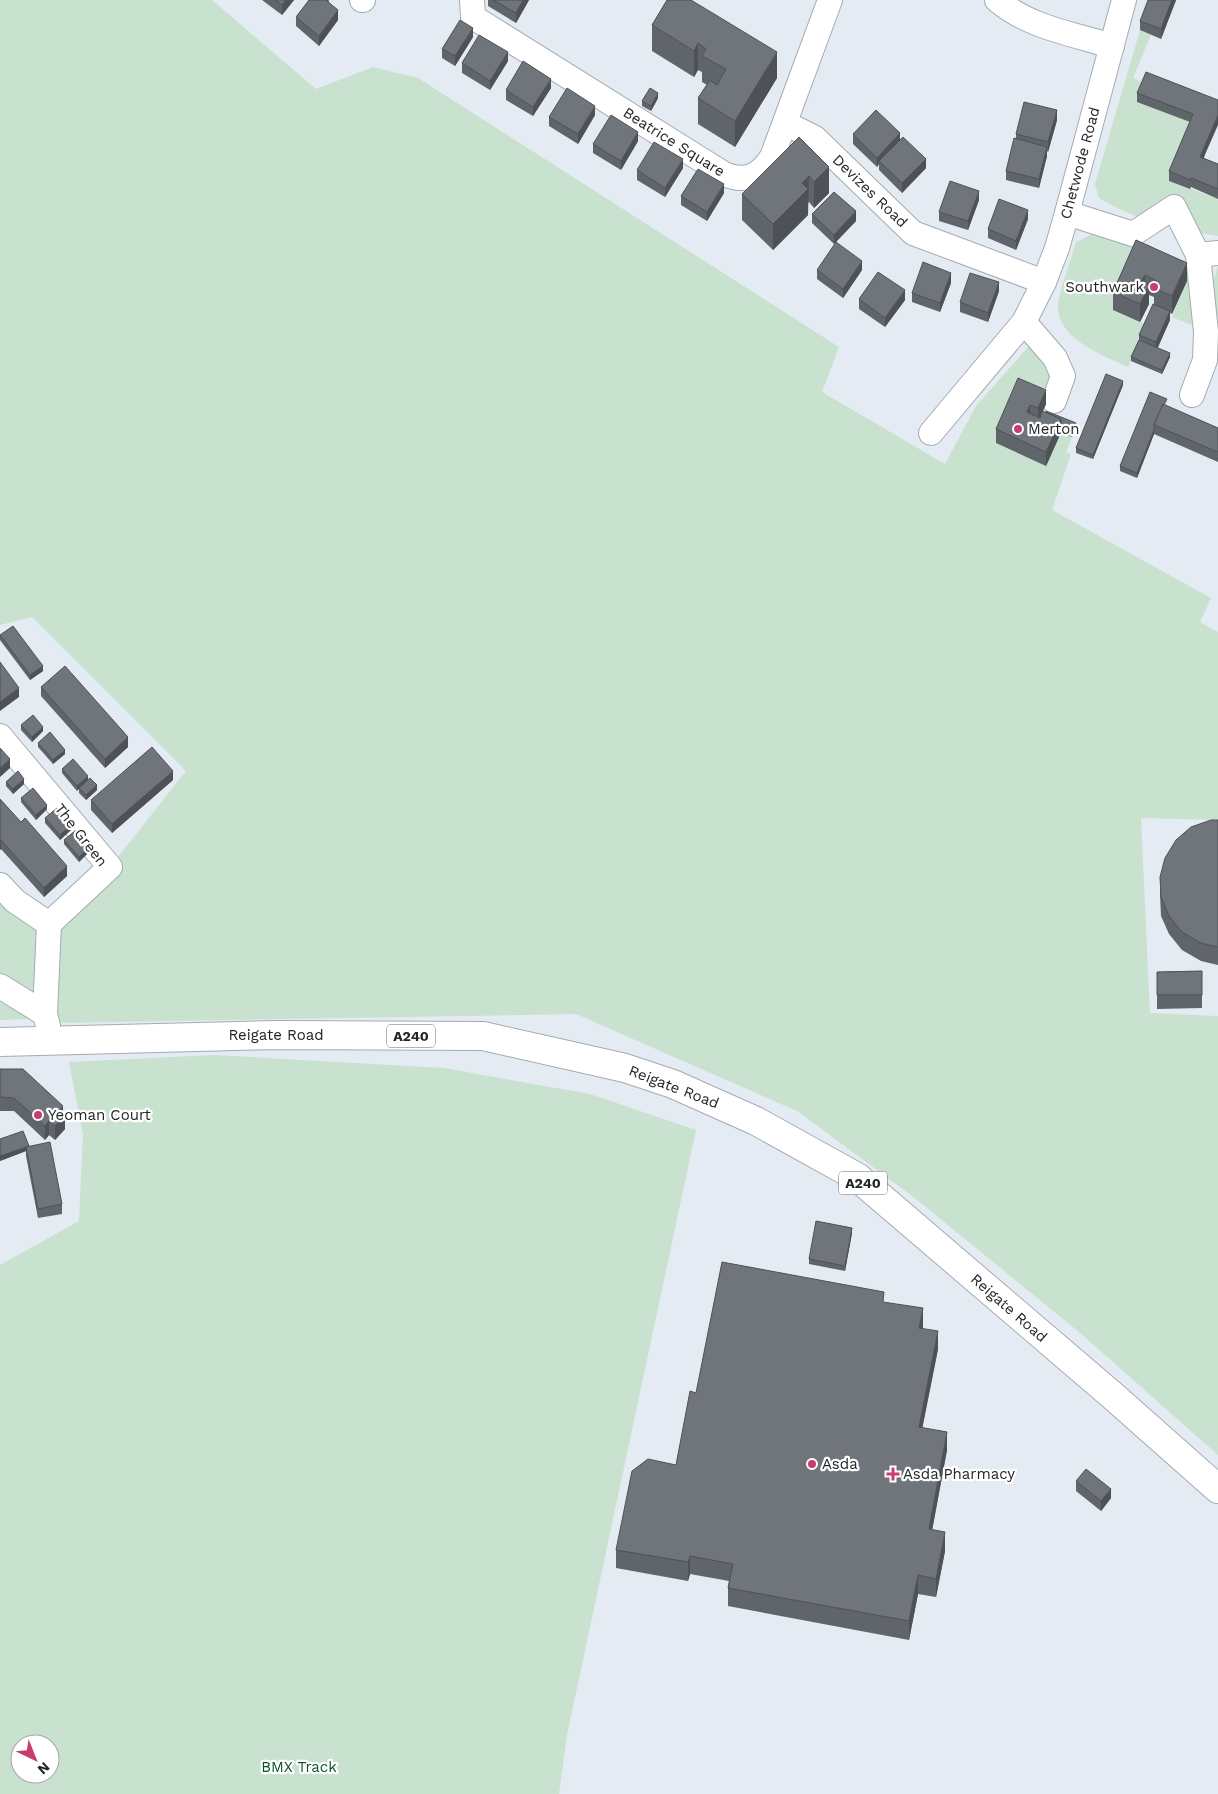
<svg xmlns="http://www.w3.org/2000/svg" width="1218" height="1794" font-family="'Work Sans',sans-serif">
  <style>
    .green { fill: #c8e2cf; fill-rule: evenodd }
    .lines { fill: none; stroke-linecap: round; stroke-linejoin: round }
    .minor-casing { stroke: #a5abb2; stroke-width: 26 }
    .trunk-casing { stroke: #a5abb2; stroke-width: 30 }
    .minor { stroke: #fff; stroke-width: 24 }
    .trunk { stroke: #fff; stroke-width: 28 }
    .wall { fill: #5f656a }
    .shaded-wall { fill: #4e5256 }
    .building { fill: #6f757b; stroke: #4e5256 }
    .poi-dot { fill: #c83d70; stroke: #fff; stroke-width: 2 }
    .labels { text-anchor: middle; stroke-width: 4.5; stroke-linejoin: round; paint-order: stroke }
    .shield { fill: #fff; stroke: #656668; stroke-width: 1 }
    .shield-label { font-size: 14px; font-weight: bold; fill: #232528 }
    .street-label { font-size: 15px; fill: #232528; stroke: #fff }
    .poi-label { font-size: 15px; fill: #232528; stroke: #fff; text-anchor: start }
    .park-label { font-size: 15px; fill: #0c532c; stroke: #fff }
  </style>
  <rect width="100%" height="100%" fill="#e5ebf3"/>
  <g class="green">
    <path d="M0 0H212L316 89 373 67 418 78 839 347 822 392 945 464 976 406 1037 337 1055 358 1046 404 996 443 1061 433 1072 437 1066 452 1071 454 1052 510 1211 598 1200 622 1218 632V820L1141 818 1150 1013 1218 1016V1455L1079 1332 911 1195 797 1111 576 1014 60 1023 45 1014 28 1019 0 1020V879L49 924 110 867 186 771 32 617 0 625Z"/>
    <path d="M1140 30 1151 35 1133 78 1145 83 1193 124 1170 181 1218 199V236C1178 230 1134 220 1099 198L1095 184Z"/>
    <path d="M1094 233 1187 261 1194 326 1172 317 1187 281 1137 258 1113 310 1147 325 1128 367C1104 356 1060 340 1058 309 1057 295 1072 258 1076 242Z"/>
    <path d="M1218 266V364L1213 362 1211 289Z"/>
    <path d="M214 1055 444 1068 590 1094 696 1130 567 1735 559 1794H0V1265L79 1221 83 1134 69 1062ZM20 1744H50V1774H20Z"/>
  </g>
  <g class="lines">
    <g class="minor-casing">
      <g id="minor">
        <path d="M362 0H363"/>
        <path d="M472 0 473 17 724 174C745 183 760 176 772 157L830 0"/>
        <path d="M997 0C1028 27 1073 34 1112 46"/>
        <path d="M785 123 815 138 913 233 1044 282"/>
        <path d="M1067 213 1133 234 1174 207 1198 255 1218 253"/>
        <path d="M1024 322 1055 358 1063 376 1054 401"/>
        <path d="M1192 395 1205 360 1206 332 1198 255"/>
        <path d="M931 433 1024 322 1044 282 1057 248 1067 213 1124 0"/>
        <path d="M0 736 110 867 49 924 15 901 0 885"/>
        <path d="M0 986 45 1014 48 1026"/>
        <path d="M45 1014 49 924"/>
      </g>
    </g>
    <g class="trunk-casing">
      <path id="trunk" d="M0 1042 277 1035 483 1036 625 1068 673 1084 756 1121 857 1177 1113 1396 1218 1489"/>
    </g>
    <use href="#minor" class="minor"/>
    <use href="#trunk" class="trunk"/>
  </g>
  <g class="wall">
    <path d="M262 0H294L282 15Z"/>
    <path d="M329 0V3L338 20 319 46 296 26V17Z"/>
    <path d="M488 0H529L516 23 488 6Z"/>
    <path d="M667 0 777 78 735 147 698 124V98L707 85 702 82V72L698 70 694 77 652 51V25Z"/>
    <path d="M1176 0 1161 39 1140 30V21Z"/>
    <path d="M473 37 455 66 442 58V49Z"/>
    <path d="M508 61 490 90 462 73V63Z"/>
    <path d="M551 88 533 116 506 100V90Z"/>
    <path d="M1137 93 1218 100 1204 158 1218 164V199L1191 187 1190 189 1169 181V171L1190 122 1137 102Z"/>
    <path d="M658 98 651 111 642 106V101Z"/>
    <path d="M595 115 578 144 549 126V117Z"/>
    <path d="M1057 120 1048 152 1047 151V156L1039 188 1006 180V171L1016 139V134Z"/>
    <path d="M853 134 900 140 926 168 902 193 879 170V164L877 167 853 144Z"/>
    <path d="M799 137 829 193 814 208 809 202 808 203V215L773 250 742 220V194Z"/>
    <path d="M638 141 621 170 593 153V144Z"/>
    <path d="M683 168 665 197 637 180V170Z"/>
    <path d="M724 193 707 221 681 205V196Z"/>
    <path d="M979 200 968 230 939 221V212Z"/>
    <path d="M812 214 856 221 834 244 812 223Z"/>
    <path d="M1028 219 1016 250 988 238V229Z"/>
    <path d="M1136 240 1187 281 1172 314 1170 313V320L1157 348 1170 357 1162 374 1131 361V357L1139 340V335L1154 304V297L1149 295V304L1140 322 1113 310V292Z"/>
    <path d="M817 270H862L843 298 817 279Z"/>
    <path d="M951 283 940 312 912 302V293Z"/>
    <path d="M999 291 988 322 960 312V302Z"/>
    <path d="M859 299 905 300 885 327 859 309Z"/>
    <path d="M1123 385 1093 459 1076 453V448Z"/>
    <path d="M1046 390V404L1043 411 1076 428 1072 437 1061 433 1046 466 996 443V429Z"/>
    <path d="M1167 404 1166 406 1218 428V462L1154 434 1137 478 1120 471V466Z"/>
    <path d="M0 635 43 671 30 680 0 640Z"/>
    <path d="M41 687 128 747 105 768 41 696Z"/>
    <path d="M21 725 43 731 32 742 21 730Z"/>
    <path d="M38 743 65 754 53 764 38 747Z"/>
    <path d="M62 769 88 780 97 790 86 800 79 793V788L77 791 62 773Z"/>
    <path d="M173 780 112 833 91 810V800Z"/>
    <path d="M6 782 24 784 13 794 6 786Z"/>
    <path d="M21 798 47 809 36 820 21 802Z"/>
    <path d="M0 799 67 876 44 897 1 849 0 850Z"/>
    <path d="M45 818 71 830 60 840 45 823Z"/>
    <path d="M1218 820V965L1201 961 1182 950 1169 934 1161 916 1160 895V877Z"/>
    <path d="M64 840 90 851 79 862 64 844Z"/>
    <path d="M1202 971V1008L1157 1009V972Z"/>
    <path d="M0 1069 63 1114 65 1129 55 1140 49 1135 45 1140 14 1111H0Z"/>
    <path d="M29 1146 62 1204V1214L38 1218 26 1156V1151L0 1161Z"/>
    <path d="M852 1233 845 1271 809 1264V1259Z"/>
    <path d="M884 1302 923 1326V1328L938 1349 922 1428 947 1450 932 1530 945 1551 936 1597 918 1594 909 1640 728 1606V1588L729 1581 690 1574 688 1581 616 1568V1550L676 1465 696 1393Z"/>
    <path d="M1076 1481 1111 1498 1101 1511 1076 1491Z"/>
  </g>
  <g class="shaded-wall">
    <path d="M286 0H294L282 15V5Z"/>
    <path d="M523 0H529L516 23V13Z"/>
    <path d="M1172 0H1176L1161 39V29Z"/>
    <path d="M338 10V20L319 46V36Z"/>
    <path d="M473 28V37L455 66V56Z"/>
    <path d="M698 43V70L694 77V51Z"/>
    <path d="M508 52V61L490 90V81Z"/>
    <path d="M777 52V78L735 147V121Z"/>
    <path d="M551 79V88L533 116V107Z"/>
    <path d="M658 93V98L651 111V106Z"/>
    <path d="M595 106V115L578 144V134Z"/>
    <path d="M1057 110V120L1048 152V142Z"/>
    <path d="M1218 115V125L1200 166V157Z"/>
    <path d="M638 132V141L621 170V161Z"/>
    <path d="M900 133V142L879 161V164L877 167V158Z"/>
    <path d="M1047 147V156L1039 188V179Z"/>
    <path d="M683 159V168L665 197V188Z"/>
    <path d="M926 159V168L902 193V183Z"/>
    <path d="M829 167V193L814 208V182Z"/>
    <path d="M809 176 808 215 773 250V224L802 183Z"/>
    <path d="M724 184V193L707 221V212Z"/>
    <path d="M979 191V200L968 230V221Z"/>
    <path d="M1028 210V219L1016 250V241Z"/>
    <path d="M856 211V221L834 244V235Z"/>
    <path d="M862 261V270L843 298V289Z"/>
    <path d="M1187 263V281L1172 314V296Z"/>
    <path d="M951 273V283L940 312V303Z"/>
    <path d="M1145 275V293L1141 282Z"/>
    <path d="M999 282V291L988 322V313Z"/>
    <path d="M1149 286V304L1140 322V304Z"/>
    <path d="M905 290V300L885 327V318Z"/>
    <path d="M1170 311V320L1156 352V342Z"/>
    <path d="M1170 353V357L1162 374V370Z"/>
    <path d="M1123 381V385L1093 459V455Z"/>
    <path d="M1046 390V404L1038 422V408Z"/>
    <path d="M1030 405V419L1027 412Z"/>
    <path d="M1061 419V432L1046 466V452Z"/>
    <path d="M1076 423V428L1072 437V433Z"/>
    <path d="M1154 430V434L1137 478V473Z"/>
    <path d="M43 666V671L30 680V675Z"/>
    <path d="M19 688V697L0 711V702Z"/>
    <path d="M43 727V731L32 742V737Z"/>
    <path d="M128 737V747L105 768V759Z"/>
    <path d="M65 750V754L53 764V760Z"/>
    <path d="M10 759V768L0 777V768Z"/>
    <path d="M173 771V780L112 833V824Z"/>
    <path d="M88 776V780L77 791V786Z"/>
    <path d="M24 779V784L13 794V789Z"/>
    <path d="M97 785V790L86 800V795Z"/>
    <path d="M47 805V809L36 820V815Z"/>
    <path d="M71 825V830L60 840V835Z"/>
    <path d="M1 840V849L0 850V841Z"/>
    <path d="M90 847V851L79 862V857Z"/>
    <path d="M67 866V876L44 897V888Z"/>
    <path d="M63 1106V1117L65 1115V1129L55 1140V1126L59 1110Z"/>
    <path d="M49 1121V1135L45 1140V1126Z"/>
    <path d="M26 1147V1151L0 1161V1156Z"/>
    <path d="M852 1228V1233L845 1271V1266Z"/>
    <path d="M923 1308V1326L919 1346V1328Z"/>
    <path d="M938 1331V1349L919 1445V1427Z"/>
    <path d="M947 1432V1450L929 1547V1529Z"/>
    <path d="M1111 1489V1498L1101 1511V1501Z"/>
    <path d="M945 1532V1551L936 1597V1579Z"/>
    <path d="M690 1556V1574L688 1581V1562Z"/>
    <path d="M918 1575V1594L909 1640V1621Z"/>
  </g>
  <g class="building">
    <path d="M275 0H286L282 5Z"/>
    <path d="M309 0H328L327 1 338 10 319 36 296 17Z"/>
    <path d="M493 0H523L516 13Z"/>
    <path d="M667 0H691L777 52 735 121 698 98 710 80 717 85 726 69 702 56 706 49 698 43 694 51 652 25Z"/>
    <path d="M1148 0H1172L1161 29 1140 21Z"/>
    <path d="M460 20 473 28 455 56 442 49Z"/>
    <path d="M479 35 508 52 490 81 462 63Z"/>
    <path d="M523 61 551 79 533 107 506 90Z"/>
    <path d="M1146 72 1218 100V115L1200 157 1218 164V189L1191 178 1190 180 1169 171 1193 114 1137 93Z"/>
    <path d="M567 88 595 106 578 134 549 117Z"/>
    <path d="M650 88 658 93 651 106 642 101Z"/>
    <path d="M1024 102 1057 110 1048 142 1016 134Z"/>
    <path d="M876 110 900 133 877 158 853 134Z"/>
    <path d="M611 115 638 132 621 161 593 144Z"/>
    <path d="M799 137 829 167 814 182 809 176 802 183 808 189 773 224 742 194Z"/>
    <path d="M903 137 926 159 902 183 879 161Z"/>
    <path d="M1014 138 1047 147 1039 179 1006 171Z"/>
    <path d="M654 142 683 159 665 188 637 170Z"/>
    <path d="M698 169 724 184 707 212 681 196Z"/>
    <path d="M950 181 979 191 968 221 939 212Z"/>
    <path d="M834 192 856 211 834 235 812 214Z"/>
    <path d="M999 199 1028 210 1016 241 988 229Z"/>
    <path d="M1136 240 1187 263 1172 296 1154 288 1157 281 1145 275 1141 282 1149 286 1140 304 1113 292Z"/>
    <path d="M836 242 862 261 843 289 817 270Z"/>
    <path d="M923 262 951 273 940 303 912 293Z"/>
    <path d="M878 272 905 290 885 318 859 299Z"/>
    <path d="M970 273 999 282 988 313 960 302Z"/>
    <path d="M1153 304 1170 311 1156 342 1139 335Z"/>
    <path d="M1139 340 1170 353 1162 370 1131 357Z"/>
    <path d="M1106 374 1123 381 1093 455 1076 448Z"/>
    <path d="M1018 378 1046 390 1038 408 1030 405 1027 412 1040 418 1042 411 1061 419 1046 452 996 429Z"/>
    <path d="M1150 392 1167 399 1164 405 1163 404 1154 425V430L1137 473 1120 466Z"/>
    <path d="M1163 404 1218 428V452L1154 425Z"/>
    <path d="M1046 411 1076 423 1072 433 1061 428V419L1046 412Z"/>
    <path d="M13 626 43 666 30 675 0 635Z"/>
    <path d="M0 662 19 688 0 702Z"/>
    <path d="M65 666 128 737 105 759 41 687Z"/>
    <path d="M33 715 43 727 32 737 21 725Z"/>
    <path d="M50 732 65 750 53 760 38 743Z"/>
    <path d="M152 747 173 771 112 824 91 800Z"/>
    <path d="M0 748 10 759 0 768Z"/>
    <path d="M73 759 88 776 77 786 62 769Z"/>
    <path d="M18 771 24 779 13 789 6 782Z"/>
    <path d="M90 778 97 785 86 795 79 788Z"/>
    <path d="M33 788 47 805 36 815 21 798Z"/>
    <path d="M0 799 21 822 25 818 67 866 44 888 1 840 0 841Z"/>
    <path d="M57 808 71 825 60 835 45 818Z"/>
    <path d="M1211 820H1218V947L1201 943 1182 932 1169 916 1161 897 1160 877 1165 858 1176 840 1191 827Z"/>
    <path d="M76 830 90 847 79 857 64 840Z"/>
    <path d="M1202 971V995H1157V972Z"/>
    <path d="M0 1069H23L63 1106 59 1110 65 1115 55 1126 49 1121 45 1126 14 1098 0 1097Z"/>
    <path d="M23 1131 29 1146 0 1156V1139Z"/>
    <path d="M50 1142 62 1204 38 1209 26 1147Z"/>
    <path d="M816 1221 852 1228 845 1266 809 1259Z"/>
    <path d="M722 1262 884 1292 883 1302 923 1308 919 1328 938 1331 919 1427 947 1432 929 1529 945 1532 936 1579 918 1575 909 1621 728 1588 733 1564 690 1556 688 1562 616 1550 632 1471 648 1459 676 1465 690 1391 696 1393Z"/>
    <path d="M1086 1469 1111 1489 1101 1501 1076 1481Z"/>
  </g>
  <g class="poi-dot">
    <circle cx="1154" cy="287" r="5"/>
    <circle cx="1018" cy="429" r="5"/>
    <circle cx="38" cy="1115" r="5"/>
    <circle cx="812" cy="1464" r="5"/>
    <path d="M890.5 1466.5h5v5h5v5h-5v5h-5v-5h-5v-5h5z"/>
  </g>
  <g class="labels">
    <g class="shield">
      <rect x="387" y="1024.5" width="48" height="23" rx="4"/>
      <rect x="839" y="1171.5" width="48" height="23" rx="4"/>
    </g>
    <g class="shield-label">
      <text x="411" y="1041">A240</text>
      <text x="863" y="1188">A240</text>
    </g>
    <g class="street-label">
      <text transform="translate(674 142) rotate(32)" y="5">Beatrice Square</text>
      <text transform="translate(1080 163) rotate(-75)" y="5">Chetwode Road</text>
      <text transform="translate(870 191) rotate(44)" y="5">Devizes Road</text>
      <text transform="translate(81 835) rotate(52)" y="5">The Green</text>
      <text x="276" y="1040">Reigate Road</text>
      <text transform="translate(674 1087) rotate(21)" y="5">Reigate Road</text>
      <text transform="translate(1009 1308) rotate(41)" y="5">Reigate Road</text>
    </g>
    <g class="poi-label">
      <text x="1144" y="292" text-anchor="end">Southwark</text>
      <text x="1028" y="434">Merton</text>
      <text x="48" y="1120">Yeoman Court</text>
      <text x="822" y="1469">Asda</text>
      <text x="903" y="1479">Asda Pharmacy</text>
    </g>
    <g class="park-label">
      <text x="299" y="1772">BMX Track</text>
    </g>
  </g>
  <g transform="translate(35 1759) rotate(137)"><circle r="24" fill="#ffffff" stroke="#a7a8a9"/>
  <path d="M0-4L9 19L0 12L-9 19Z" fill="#c83d70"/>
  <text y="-8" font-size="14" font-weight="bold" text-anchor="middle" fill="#232528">N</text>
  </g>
</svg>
